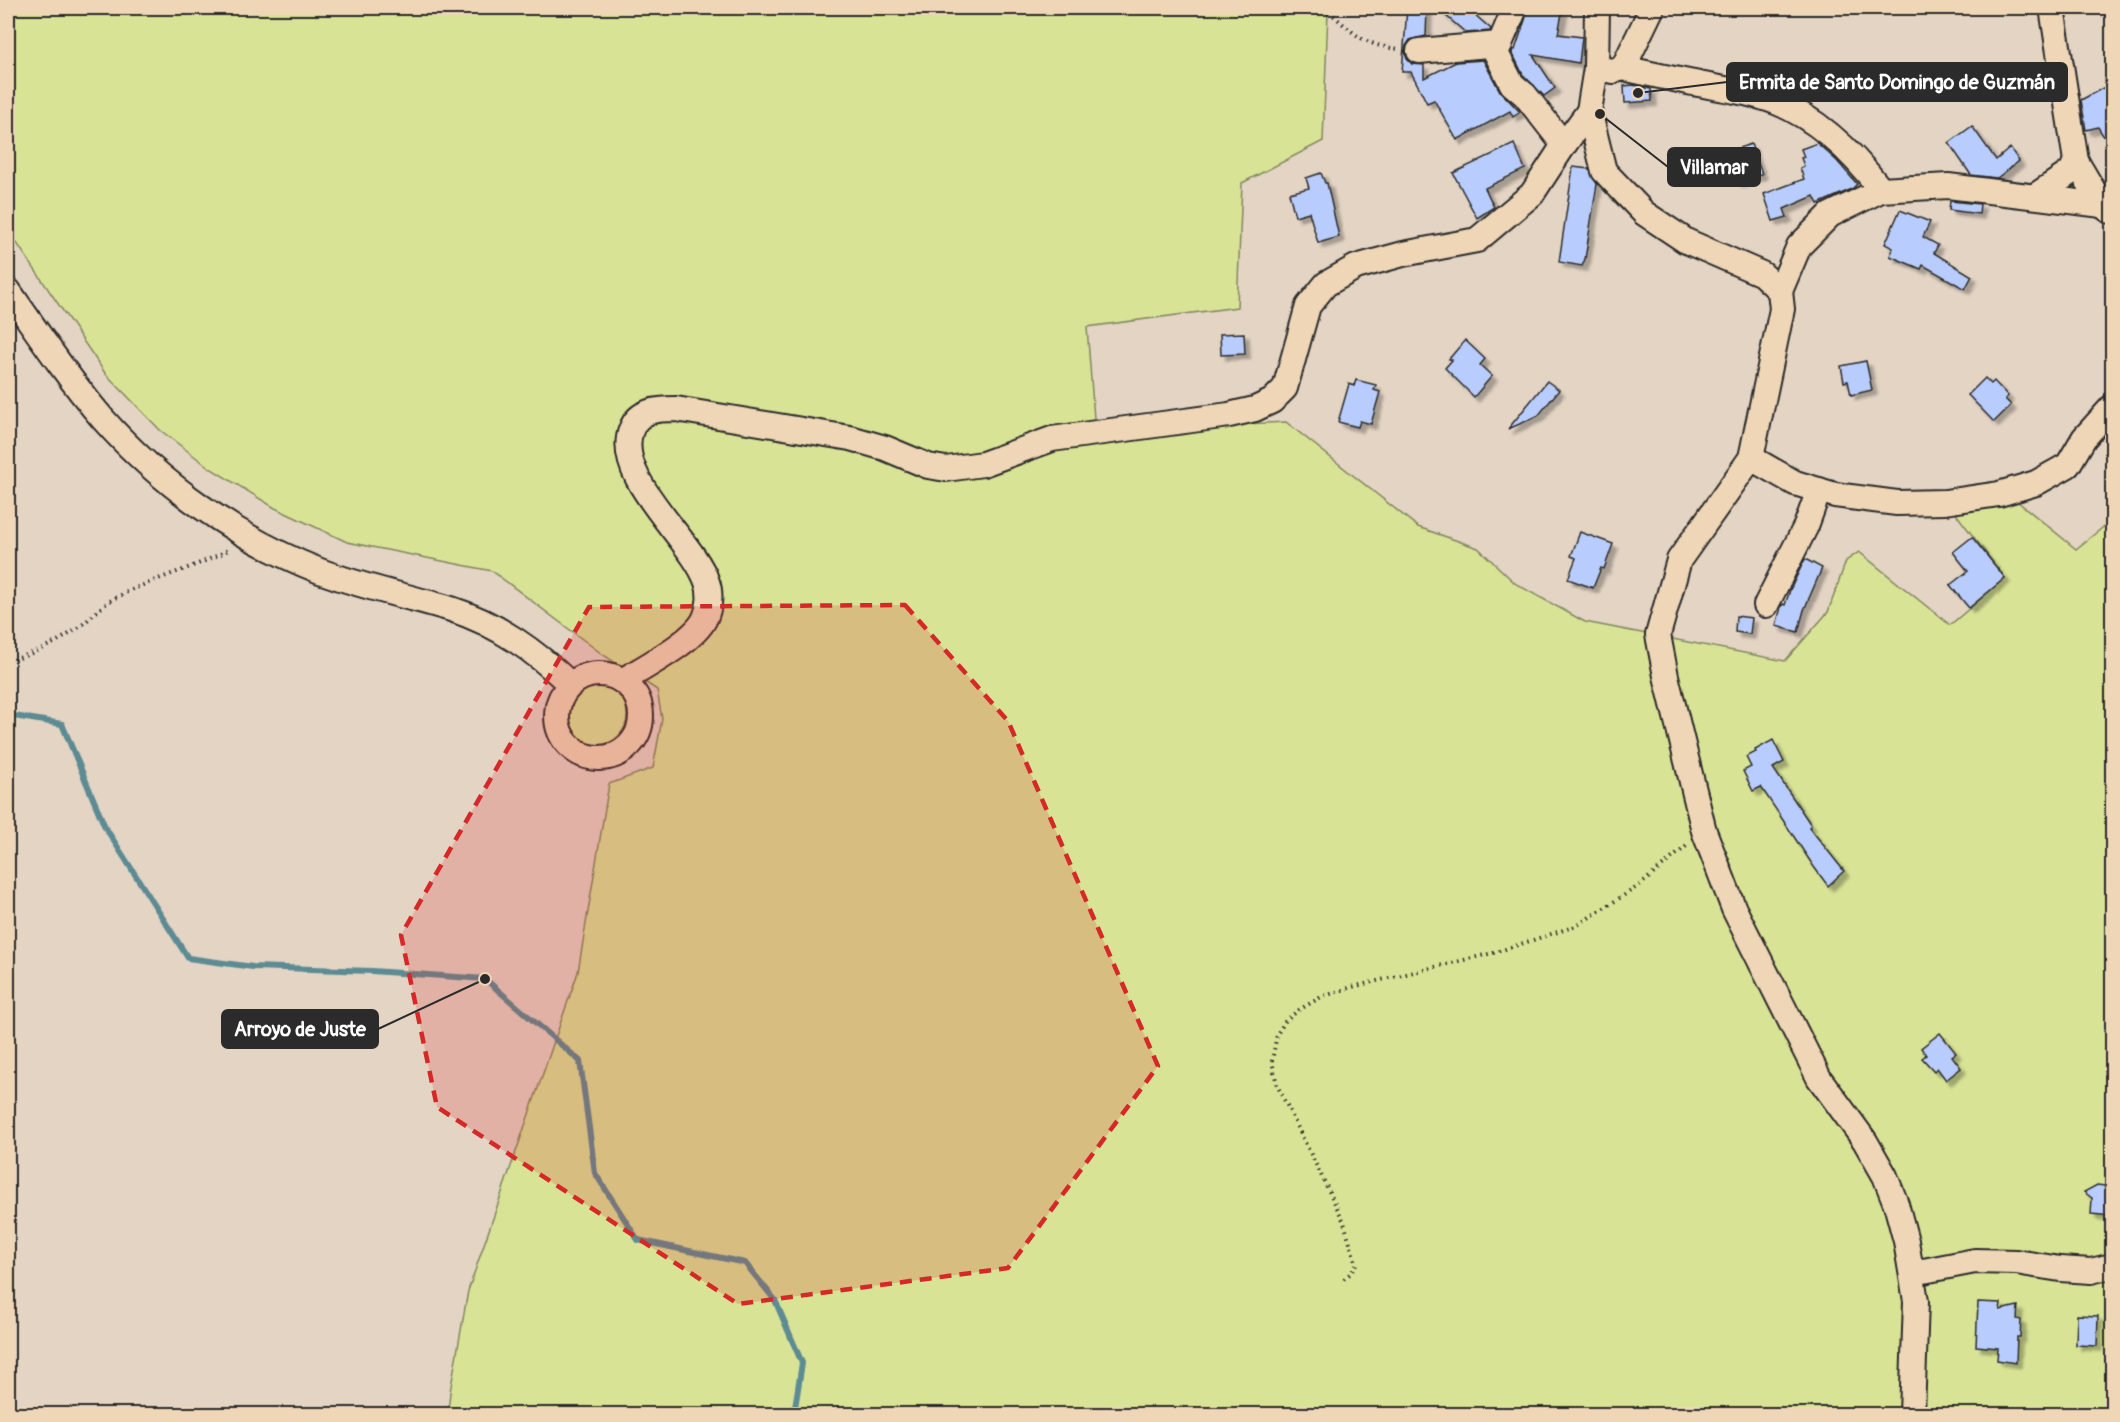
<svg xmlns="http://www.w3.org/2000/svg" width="2120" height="1422" font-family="Pangolin,sans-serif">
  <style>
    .green { fill: #d8e395; stroke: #828760; stroke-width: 1.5 }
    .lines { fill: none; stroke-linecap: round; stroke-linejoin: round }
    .stream { stroke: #5c8b93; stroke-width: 6 }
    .building { fill: #b8cdfd; stroke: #2b2b2b; stroke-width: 1.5; filter: url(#shadow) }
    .minor-casing { stroke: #2b2b2b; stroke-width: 28 }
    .path { stroke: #2b2b2b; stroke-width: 4; stroke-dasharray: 1.5 4.5; stroke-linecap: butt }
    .minor { stroke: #eed6b6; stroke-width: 24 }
    .marked { fill: #d62828; fill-opacity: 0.2; stroke: #d62828; stroke-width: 4.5; stroke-dasharray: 12 8; stroke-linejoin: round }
    .leader { fill: none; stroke: #2b2b2b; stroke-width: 2 }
    .callout-dot { fill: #2b2b2b; stroke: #eed6b6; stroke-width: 2 }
    .callout { fill: #2b2b2b; stroke: #2b2b2b; stroke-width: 2 }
    .callout-label { font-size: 20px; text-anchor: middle; font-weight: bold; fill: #fff }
  </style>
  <defs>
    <filter id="shadow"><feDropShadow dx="5" dy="5" stdDeviation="1.5" flood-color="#0004"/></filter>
  </defs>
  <rect width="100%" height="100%" fill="#e3d4c4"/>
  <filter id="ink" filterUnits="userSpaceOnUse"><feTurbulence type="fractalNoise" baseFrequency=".0167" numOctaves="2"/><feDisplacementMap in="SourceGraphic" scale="12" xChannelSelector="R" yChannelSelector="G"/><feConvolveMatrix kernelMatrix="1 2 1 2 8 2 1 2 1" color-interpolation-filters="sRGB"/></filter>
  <g filter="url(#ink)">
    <g class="green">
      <path d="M8 8H1324L1328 11 1323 141 1242 183 1237 307 1087 327 1095 432 1286 422 1418 527 1478 548 1516 584 1585 622 1785 661 1828 612 1846 561 1859 552 1950 625 2005 578 1950 506 2012 497 2076 549 2112 520V1414H448L450 1392 468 1291 578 972 609 784 653 768 662 719 657 690 602 654 492 571 347 542 275 508 210 468 160 430 105 373 8 230Z"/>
      <circle cx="597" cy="715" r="30"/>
    </g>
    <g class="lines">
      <path class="stream" d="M8 715 62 724 105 827 188 958 253 967 372 971 485 979 580 1061 595 1173 638 1240 745 1263 775 1300 802 1363 794 1414"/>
    </g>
    <g class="building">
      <path d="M1407 8H1427L1426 36 1410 40 1406 46 1405 52 1407 59 1412 64 1424 65V78L1456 62 1483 60 1500 91 1520 112 1513 117 1510 111 1457 140 1434 100 1427 103 1411 72H1402Z"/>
      <path d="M1437 8H1467L1491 29 1490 31 1466 33Z"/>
      <path d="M1529 8H1563L1558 34 1582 37 1579 63 1533 55 1555 88 1544 96 1523 75 1512 52 1513 49 1515 50Z"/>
      <path d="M2112 83V150L2098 127 2086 130 2081 100Z"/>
      <path d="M1633 85 1651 89 1652 101 1625 103 1624 86Z"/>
      <path d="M1972 126 1996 160 2010 148 2019 161 1997 178 1971 175 1949 143Z"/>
      <path d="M1817 143 1837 161 1857 184 1852 189 1818 204 1814 196 1784 209 1787 217 1773 221 1764 194 1804 179 1800 168 1804 166 1801 158 1804 157 1801 149Z"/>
      <path d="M1514 144 1525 169 1485 188 1494 207 1477 218 1453 173Z"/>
      <path d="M1751 144 1762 174 1738 183 1733 173H1731L1724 153Z"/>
      <path d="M1573 167 1589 169 1597 184 1585 259 1582 266 1559 262Z"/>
      <path d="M1321 173 1325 183H1327L1339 237 1318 243 1309 212 1295 216 1289 193 1309 188 1306 178Z"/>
      <path d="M1950 201 1980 204 1979 214 1949 210Z"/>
      <path d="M1900 210 1930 222 1923 237 1938 245 1934 253 1972 276 1965 289 1923 265 1921 269 1890 256 1893 248 1885 244Z"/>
      <path d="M1244 333 1245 354 1221 355 1220 334Z"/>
      <path d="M1465 340 1485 359 1480 365 1492 376 1474 397 1445 368 1452 360 1449 359Z"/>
      <path d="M1866 361 1872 390 1851 395 1848 381 1844 382 1841 366Z"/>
      <path d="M1985 378 1991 384 1994 381 2008 396 2005 399 2011 405 1994 422 1968 395Z"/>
      <path d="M1356 380 1376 385 1374 390 1380 392 1371 424 1360 421 1358 427 1338 422 1349 384 1354 386Z"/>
      <path d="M1547 381 1559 390 1538 416 1508 429Z"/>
      <path d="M1580 532 1613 544 1604 569 1601 568 1593 588 1568 579 1576 558 1571 556Z"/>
      <path d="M1972 537 2005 578 1969 608 1950 585 1968 571 1953 552Z"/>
      <path d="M1805 559 1822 568 1804 610 1798 632 1776 626 1781 607 1783 604 1785 605 1790 590Z"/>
      <path d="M1736 616 1752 618 1750 634 1735 632Z"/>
      <path d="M1773 740 1784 762 1773 768 1811 825 1809 827 1844 871 1828 886 1814 867 1761 787 1753 791 1743 771 1751 767 1746 757 1756 752 1755 750Z"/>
      <path d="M1940 1033 1956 1053 1952 1056 1961 1068 1946 1080 1937 1068 1934 1071 1922 1058 1926 1055 1921 1048Z"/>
      <path d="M2097 1185 2112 1187V1216L2091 1214 2092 1198 2084 1192Z"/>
      <path d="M1978 1302 2001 1303 2000 1310 2018 1306 2017 1319 2021 1320 2020 1337H2017L2016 1363 1997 1360 1998 1348 1976 1346Z"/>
      <path d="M2077 1315 2098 1316 2097 1346 2076 1345Z"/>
    </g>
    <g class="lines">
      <g class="minor-casing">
        <g id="minor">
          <path d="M1515 8 1496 53 1512 84 1525 95 1564 145"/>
          <path d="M1597 8 1596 68 1589 111 1604 171 1644 213 1686 241 1762 274 1780 291 1782 309 1751 458 1679 560 1658 635 1666 676 1704 831 1734 909 1819 1078 1865 1141 1885 1176 1896 1204 1906 1241 1916 1301 1912 1414"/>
          <path d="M2052 8 2076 161 2102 205 2110 211"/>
          <path d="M1419 51 1500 44"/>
          <path d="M1623 68C1650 74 1677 80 1704 85 1728 90 1753 93 1776 102 1818 119 1854 154 1881 190"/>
          <path d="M1607 70 1613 71 1623 68 1652 8"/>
          <path d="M2035 196 2071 172 2076 161"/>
          <path d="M8 290C38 333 68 378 102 418 160 484 238 539 320 571 362 587 407 596 451 609 498 624 535 651 571 685"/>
          <path d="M1780 291 1799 246 1830 215 1881 190 1948 186 2102 205"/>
          <path d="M1751 458 1795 483 1835 495 1897 503 1945 502 1999 494 2036 483 2068 465 2084 438 2112 407"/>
          <path d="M1766 605 1806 526 1819 490"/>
          <circle cx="599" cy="716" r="42"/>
          <path d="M622 681C644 667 695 641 705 618 710 607 711 593 707 582 692 538 613 479 631 430 638 410 657 409 676 409L850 438 885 448 928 466 946 469 983 464 1052 439 1229 415 1255 409 1272 401 1285 388 1308 306 1326 284 1356 267 1403 254 1477 240 1532 194 1564 145 1589 111"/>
          <path d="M1913 1273 1975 1261 2016 1262 2060 1269 2091 1271 2112 1266"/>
        </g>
      </g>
      <g class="path">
        <path d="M1324 8C1354 31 1358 45 1400 49"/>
        <path d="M8 662C33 653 56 644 78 628 89 620 99 608 110 601 148 579 192 570 230 549"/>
        <path d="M1344 1279 1352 1272 1356 1264 1344 1222 1277 1085 1272 1061 1277 1034 1286 1020 1299 1010 1321 997 1352 987 1493 953 1576 926 1640 885 1689 844"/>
      </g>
      <use href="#minor" class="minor"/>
    </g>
  </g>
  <path class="marked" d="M905 605 1008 721 1158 1066 1008 1268 738 1304 437 1107 401 935 589 607Z"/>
  <path class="leader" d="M1638 93L1727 82M1600 114L1668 167M485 979L378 1029"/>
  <g class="callout-dot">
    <circle cx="1638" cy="93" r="6"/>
    <circle cx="1600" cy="114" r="6"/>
    <circle cx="485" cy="979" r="6"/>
  </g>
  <g class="callout">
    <rect x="1727" y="63" width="340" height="38" rx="6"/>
    <rect x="1668" y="148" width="92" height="38" rx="6"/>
    <rect x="222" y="1010" width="156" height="38" rx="6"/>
  </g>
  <g class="callout-label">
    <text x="1897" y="89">Ermita de Santo Domingo de Guzmán</text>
    <text x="1714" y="174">Villamar</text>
    <text x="300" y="1036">Arroyo de Juste</text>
  </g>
  <rect width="2120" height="1422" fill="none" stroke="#eed6b6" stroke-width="30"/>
  <rect x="15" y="15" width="2090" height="1392" fill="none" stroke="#2b2b2b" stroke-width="2" filter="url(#ink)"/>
</svg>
